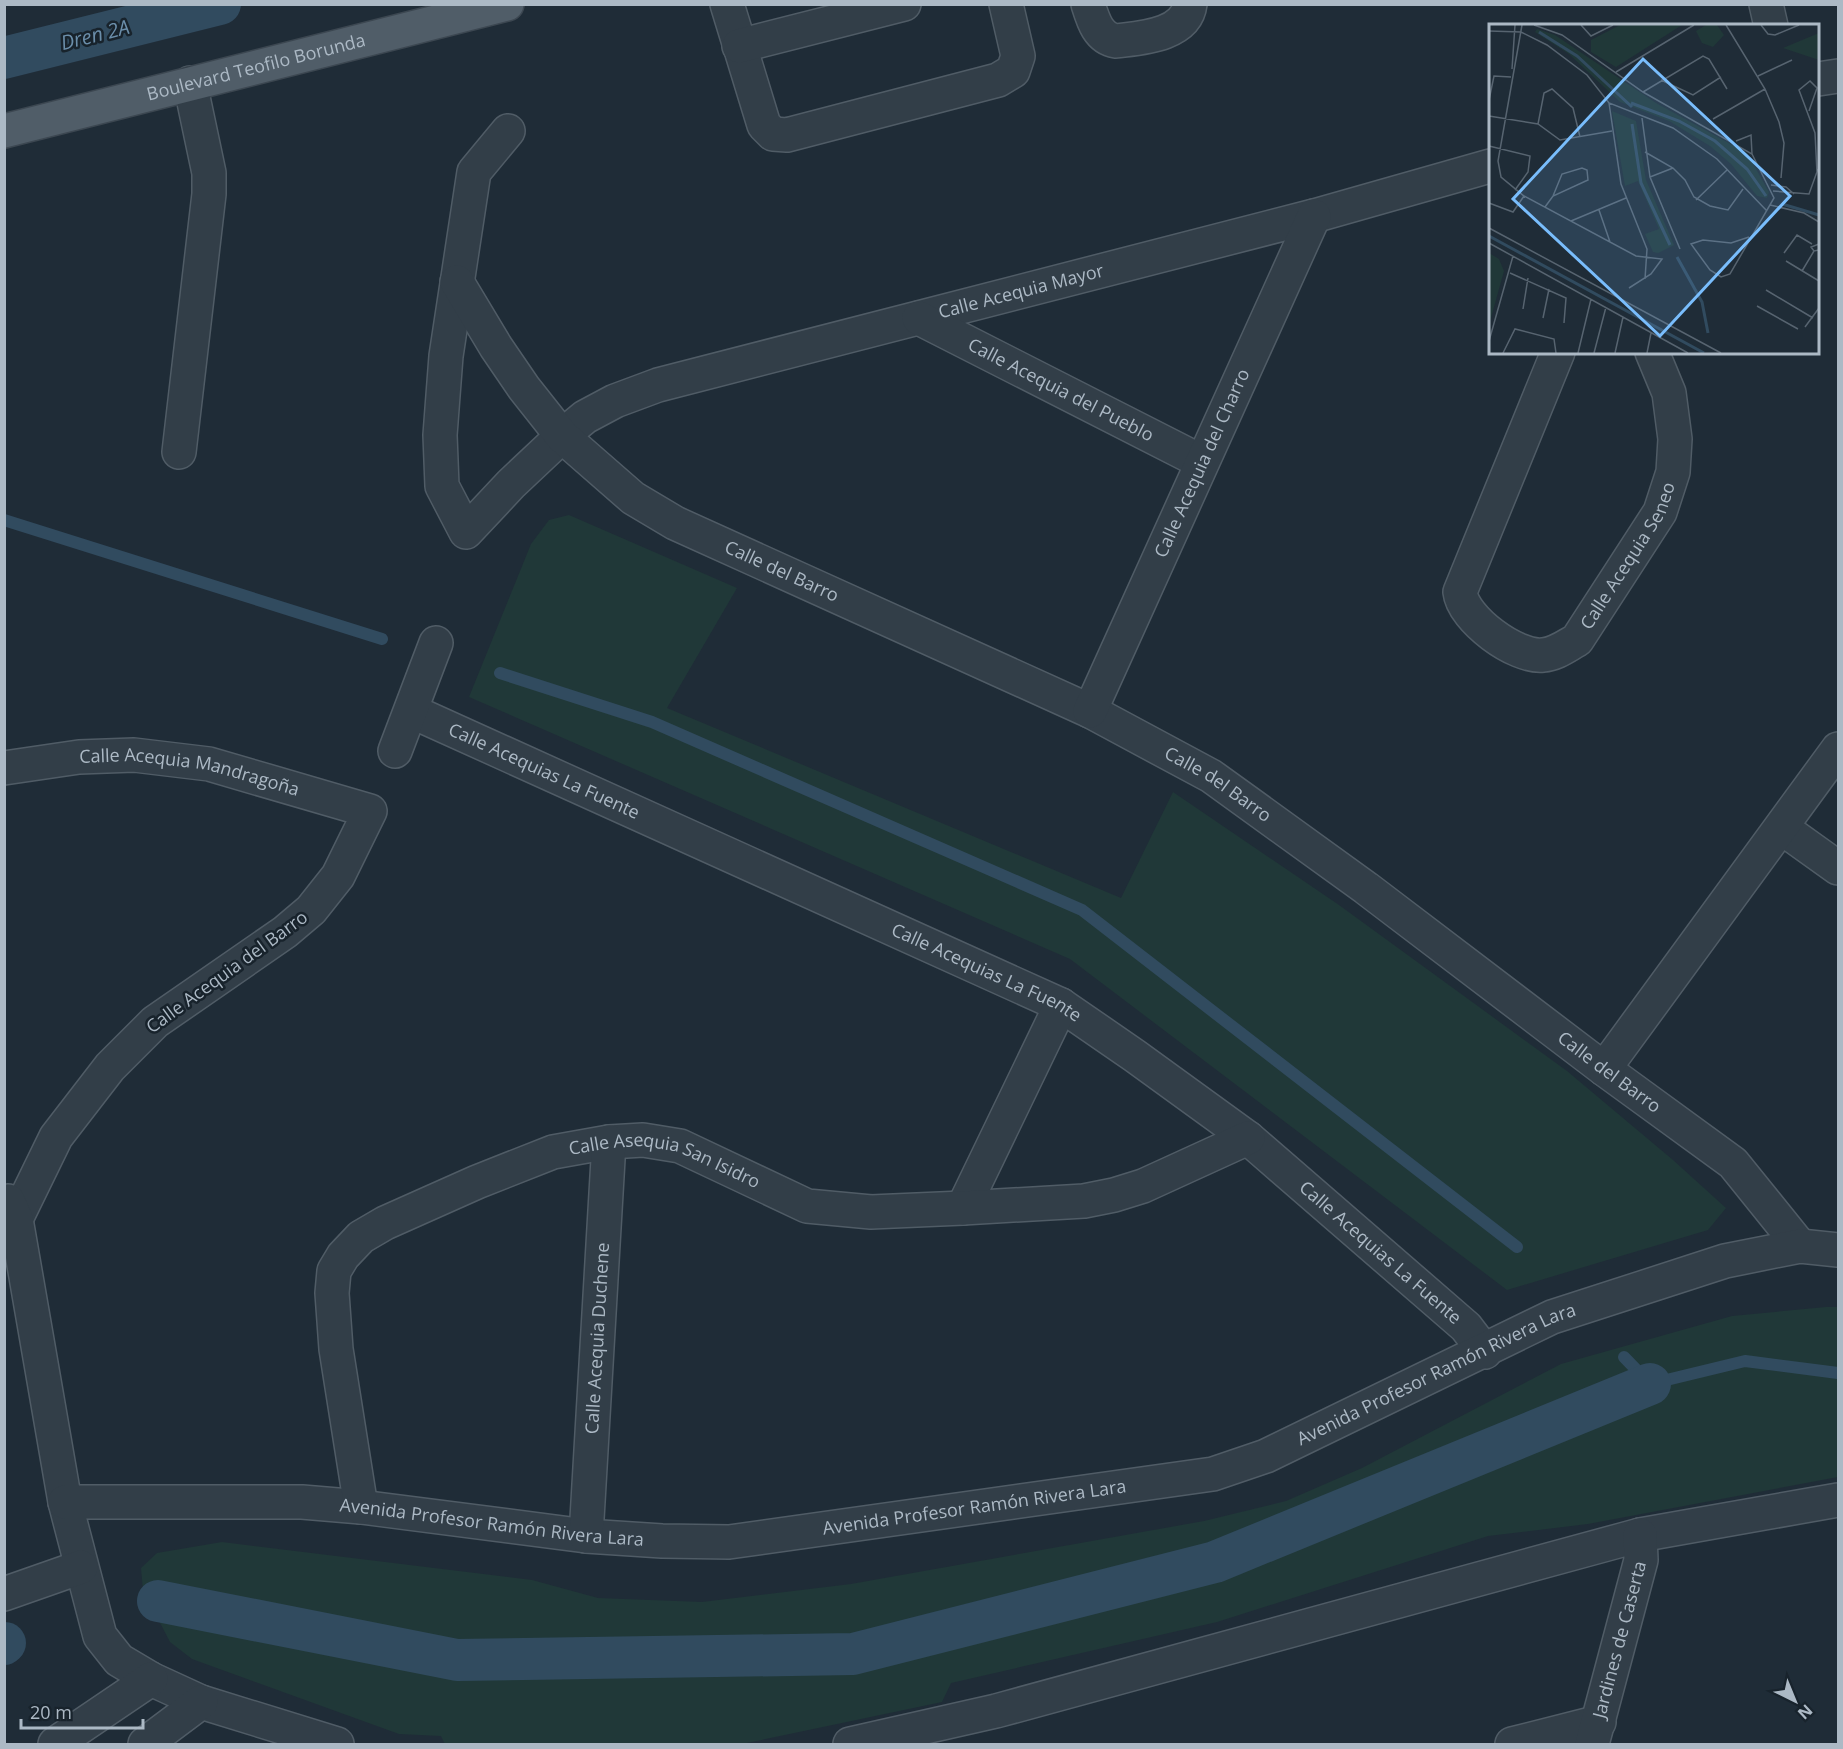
<svg xmlns="http://www.w3.org/2000/svg" width="1843" height="1749" font-family="'Open Sans',sans-serif">
  <style>
    .green { fill: #203838 }
    .lines { fill: none; stroke-linecap: round; stroke-linejoin: round }
    .stream { stroke: #314b5f; stroke-width: 12 }
    .canal { stroke: #314b5f; stroke-width: 42 }
    .minor-casing { stroke: #505c66; stroke-width: 36 }
    .major-casing { stroke: #3c4751; stroke-width: 36 }
    .minor { stroke: #323e48; stroke-width: 33 }
    .major { stroke: #505d68; stroke-width: 33 }
    .labels { text-anchor: middle; stroke-width: 5; stroke-linejoin: round; paint-order: stroke }
    .street-label { font-size: 18px; fill: #acb9c5; stroke: #18232c }
    .water-label { font-size: 20px; font-style: italic; fill: #6b8eaa; stroke: #18232c }
    .inset-river { fill: none; stroke: #314b5f; stroke-width: 3 }
    .inset-road { fill: none; stroke: #576470; stroke-width: 1.5 }
    .view { fill: #79bdfc; fill-opacity: 0.15; stroke: #79bdfc; stroke-width: 3 }
    .inset-edge { fill: none; stroke: #acb9c5; stroke-width: 3 }
  </style>
  <rect width="100%" height="100%" fill="#1f2c37"/>
  <g class="green">
    <path d="M569 515 737 588 667 708 1121 898 1173 792 1339 905 1567 1071 1673 1160 1726 1208 1708 1230 1507 1290 1070 959 469 697 531 544 549 520Z"/>
    <path d="M1826 1307H1838V1477L1588 1524 1488 1536 1217 1622 951 1683 942 1702 742 1744H445L441 1736 399 1734 192 1659 170 1642 143 1590 141 1568 157 1553 222 1542 532 1580 598 1598 702 1602 851 1584 1204 1521 1286 1501 1362 1468 1561 1364 1732 1316Z"/>
  </g>
  <g class="lines">
    <g class="stream">
      <path d="M4 520 382 639"/>
      <path d="M500 673 652 722 1082 910 1517 1247"/>
      <path d="M1624 1357 1650 1384 1745 1361 1838 1373"/>
    </g>
    <g class="canal">
      <path d="M4 58 220 4"/>
      <path d="M158 1601 457 1660 853 1654 1215 1562 1650 1384"/>
      <path d="M4 1644 5 1643"/>
    </g>
    <g class="minor-casing">
      <g id="minor">
        <path d="M727 4 764 125 773 134 787 135 998 80 1013 71 1018 56 1006 4"/>
        <path d="M1088 4C1093 20 1098 38 1116 41 1139 38 1186 36 1190 4"/>
        <path d="M1766 4 1771 26"/>
        <path d="M739 46 904 4"/>
        <path d="M1818 79 1838 76"/>
        <path id="s1" d="M508 131 474 172 446 356 440 435 442 486 466 532 511 484 562 436 585 417 615 401 658 385 1314 216 1490 166"/>
        <path id="s2" d="M457 282 496 347 524 388 562 436 633 498 675 523 1090 711 1211 776 1366 888 1604 1069 1733 1163 1800 1246"/>
        <path id="s3" d="M919 318 1202 462"/>
        <path id="s4" d="M1558 352 1460 592C1463 619 1516 658 1543 655 1556 654 1566 646 1577 640L1660 512 1673 472 1675 439 1669 393 1652 352"/>
        <path d="M179 452 209 194V173L190 83"/>
        <path id="s5" d="M411 711 1061 1005 1135 1056 1248 1138 1466 1327 1485 1352"/>
        <path id="s6" d="M1090 711 1314 216"/>
        <path d="M395 751 436 643"/>
        <path id="s7" d="M4 768 79 757 134 755 209 764 370 811 338 876 311 910 285 932 155 1022 110 1067 56 1137 16 1219"/>
        <path d="M1782 828 1838 868"/>
        <path d="M1604 1069 1838 749"/>
        <path d="M8 1201 16 1219 65 1502 100 1636 119 1660 151 1679 201 1702 337 1744"/>
        <path d="M963 1208 1061 1005"/>
        <path id="s8" d="M65 1502H302L361 1507 586 1536 662 1541 729 1542 1213 1474 1266 1456 1552 1317 1725 1261 1800 1246 1838 1250"/>
        <path id="s9" d="M361 1507 336 1349 332 1293 334 1271 343 1256 361 1237 385 1223 477 1182 553 1152 609 1142 643 1140 680 1146 807 1206 871 1212 963 1208 1084 1201 1114 1195 1143 1186 1248 1138"/>
        <path id="s10" d="M586 1536 609 1142"/>
        <path d="M4 1594 81 1567"/>
        <path d="M55 1744 151 1679"/>
        <path d="M145 1744 201 1702"/>
        <path d="M850 1744 996 1711 1640 1535 1838 1500"/>
        <path d="M1512 1744 1599 1722"/>
        <path id="s11" d="M1592 1744 1641 1560 1640 1535"/>
      </g>
    </g>
    <g class="major-casing">
      <g id="major">
        <path id="s12" d="M4 131 507 4"/>
      </g>
    </g>
    <use href="#minor" class="minor"/>
    <use href="#major" class="major"/>
  </g>
  <g class="labels">
    <g class="street-label">
      <text dy="6" stroke="none"><textPath href="#s12" startOffset="260">Boulevard Teofilo Borunda</textPath></text>
      <text dy="6" stroke="none"><textPath href="#s1" startOffset="1042">Calle Acequia Mayor</textPath></text>
      <text dy="6" stroke="none"><textPath href="#s3" startOffset="159">Calle Acequia del Pueblo</textPath></text>
      <text dy="6" stroke="none"><textPath href="#s6" startOffset="272">Calle Acequia del Charro</textPath></text>
      <text dy="6" stroke="none"><textPath href="#s4" startOffset="506">Calle Acequia Seneo</textPath></text>
      <text dy="6" stroke="none"><textPath href="#s2" startOffset="447">Calle del Barro</textPath></text>
      <text dy="6" stroke="none"><textPath href="#s5" startOffset="146">Calle Acequias La Fuente</textPath></text>
      <text dy="6" stroke="none"><textPath href="#s7" startOffset="188">Calle Acequia Mandragoña</textPath></text>
      <text dy="6" stroke="none"><textPath href="#s2" startOffset="933">Calle del Barro</textPath></text>
      <text transform="translate(227 972) rotate(-36)" y="6">Calle Acequia del Barro</text>
      <text dy="6" stroke="none"><textPath href="#s5" startOffset="632">Calle Acequias La Fuente</textPath></text>
      <text dy="6" stroke="none"><textPath href="#s2" startOffset="1419">Calle del Barro</textPath></text>
      <text dy="6" stroke="none"><textPath href="#s9" startOffset="608">Calle Asequia San Isidro</textPath></text>
      <text dy="6" stroke="none"><textPath href="#s5" startOffset="1118">Calle Acequias La Fuente</textPath></text>
      <text dy="6" stroke="none"><textPath href="#s10" startOffset="198">Calle Acequia Duchene</textPath></text>
      <text dy="6" stroke="none"><textPath href="#s8" startOffset="1400">Avenida Profesor Ramón Rivera Lara</textPath></text>
      <text dy="6" stroke="none"><textPath href="#s8" startOffset="914">Avenida Profesor Ramón Rivera Lara</textPath></text>
      <text dy="6" stroke="none"><textPath href="#s8" startOffset="428">Avenida Profesor Ramón Rivera Lara</textPath></text>
      <text dy="6" stroke="none"><textPath href="#s11" startOffset="108">Jardines de Caserta</textPath></text>
    </g>
    <g class="water-label">
      <text transform="translate(95 35) rotate(-14)" y="7">Dren 2A</text>
    </g>
  </g>
  <g transform="translate(1489 24)">
    <rect width="330" height="330" fill="#1f2c37"/>
    <path d="M131 1H193L127 43 102 28V16ZM217 1H228L235 11 224 23 213 19 207 7ZM48 5 66 11 167 79 258 129 280 168 278 174 268 172 242 140 221 122 180 97 131 78 80 30 46 8ZM330 9V36L294 24ZM123 87 147 97 157 156 185 221 169 229 164 228 156 210 170 205 149 157 136 162ZM0 229 10 235 15 247 0 301Z" fill="#203838"/>
    <path class="inset-river" d="M50 8 88 32 143 83M142 79 190 97 226 117 258 145 277 172M143 100 152 159 181 221M293 180 330 191M0 212 215 329M188 233 213 278 219 309"/>
    <path class="inset-road" d="M33 1 9 137 12 153 35 172 147 232 173 235 162 250 140 264M45 1 73 11 154 68 263 130 285 174 241 250 232 253 221 246 202 220 214 216 242 219 260 213M92 1 102 12 124 1M237 1 276 65 290 98 295 119 292 154M272 1 279 10 286 11 310 1M0 7 32 8 58 21 98 51 120 79 184 104 228 135 278 187M23 45 26 1M127 48 205 1M269 52 303 36M172 56 204 71 232 53M154 68 214 32 220 35 238 65M0 76 5 52 22 53M120 79 132 160 158 225 156 255M320 87 328 64 321 57 310 66 326 109 328 149M0 92 49 100 71 116 123 107M153 94 161 153 191 225M224 95 276 65M49 100 55 69 63 65 84 84 91 113M247 117 262 111 263 130M0 122 41 132 39 148 26 166M156 128 184 144 196 156 205 173 221 182 239 186 254 165M161 153 184 144M282 161 297 163 305 170M284 167 320 170 329 145M207 176 238 146M0 179 24 188 35 172M281 181 315 189 330 198M56 183 64 172 99 156 98 146 93 144 73 150 64 172M110 186 121 218M82 197 137 174M0 204 232 329M0 219 199 329M330 220 322 223 325 227 330 226M295 229 308 211 323 220M297 237 330 257M313 247 325 227M21 249 77 274 75 299M277 266 324 294M268 282 309 305M34 285 39 254M54 294 60 265M316 303 330 284M0 317 24 232M14 329 26 305 65 315 67 329M89 329 102 275M105 329 117 283M126 329 134 293M158 329 162 309"/>
    <path class="view" d="M154 35 301 172 171 312 24 175Z"/>
    <rect width="330" height="330" class="inset-edge"/>
  </g>
  <rect width="1843" height="1749" fill="none" stroke="#acb9c5" stroke-width="12"/>
  <g transform="translate(1795 1701) rotate(137)" stroke="#18232c" stroke-width="4.5" paint-order="stroke">
  <path d="M0-4.5L10 22L0 15L-10 22Z" fill="#acb9c5"/>
  <text y="-9" font-size="16" font-weight="bold" text-anchor="middle" fill="#acb9c5">N</text>
  </g>
  <path d="M21 1719v9h122v-9" fill="none" stroke="#acb9c5" stroke-width="3"/>
  <text x="30" y="1719" font-size="18" fill="#acb9c5" stroke="#18232c" stroke-width="4.5" paint-order="stroke">20 m</text>
</svg>
